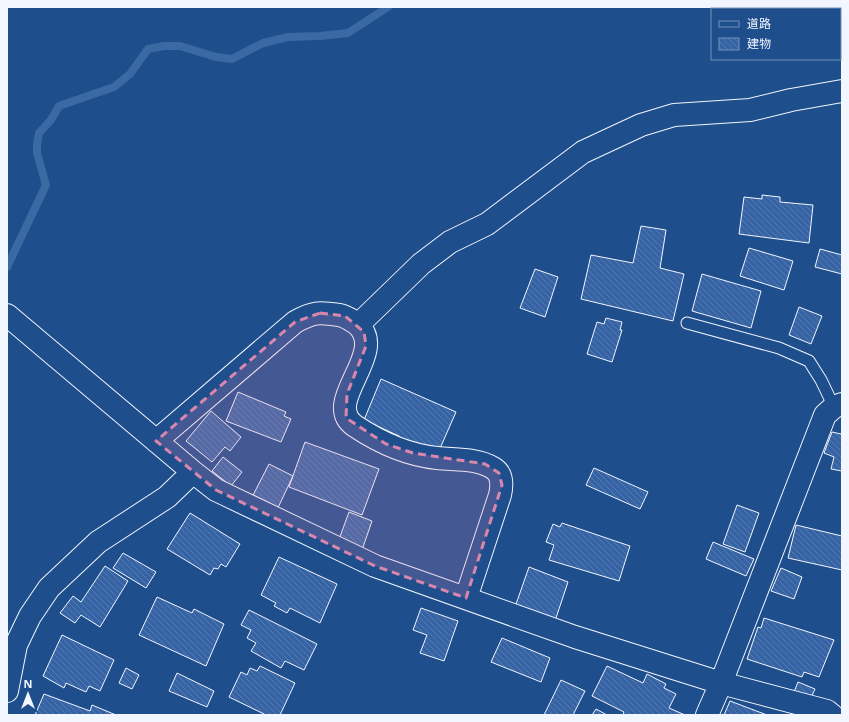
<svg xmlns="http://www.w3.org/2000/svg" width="849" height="722" font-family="'Open Sans','Noto Sans JP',sans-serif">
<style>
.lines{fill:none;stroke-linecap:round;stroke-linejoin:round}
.stream{stroke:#3b69a3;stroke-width:8}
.building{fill:url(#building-back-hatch);stroke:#f2f6ff}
.service-casing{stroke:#f2f6ff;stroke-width:13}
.minor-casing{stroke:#f2f6ff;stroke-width:24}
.service{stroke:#1f4e8c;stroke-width:11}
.minor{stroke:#1f4e8c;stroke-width:22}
.marked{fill:#da87ad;fill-opacity:0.2;stroke:#da87ad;stroke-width:3;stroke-dasharray:8 5;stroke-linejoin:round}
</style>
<defs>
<pattern id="building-back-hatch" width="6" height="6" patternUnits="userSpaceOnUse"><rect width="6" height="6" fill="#3563a3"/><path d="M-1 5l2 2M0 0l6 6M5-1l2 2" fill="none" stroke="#537ab1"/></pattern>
</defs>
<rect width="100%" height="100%" fill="#1f4e8c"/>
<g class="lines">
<!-- stream -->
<path class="stream" d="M7,267L46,185L37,153V144L39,133L51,120L59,106L114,87L130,74L148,49L164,46H180L216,57L232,59L263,43L288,37L320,36L348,33L388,7"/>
</g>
<!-- building -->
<path class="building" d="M762,195L780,197V202L813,205L809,243L739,234L744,197L762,199Z
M641,226L666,230L660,268L684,274L673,321L581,299L591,255L633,263Z
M749,248L793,261L784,290L740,276Z
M820,249L842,255V274L815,267Z
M535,269L558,277L545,317L520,308Z
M702,274L761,291L751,328L692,311Z
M799,307L822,316L811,344L789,335Z
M606,318L622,322L620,330H622L612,362L587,354L597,322L604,324Z
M381,379L456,412L438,453L414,442L411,447L397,440L399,436L364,420Z
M238,392L286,412L284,416L291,419L281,442L226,421Z
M211,411L241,437L230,451L225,447L212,462L186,441Z
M842,431V471L831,469L834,457L824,453L832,432L841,434Z
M305,442L379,469L362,515L289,487Z
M223,457L242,472L231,486L212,471Z
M269,464L293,476L275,514L250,501Z
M594,468L648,492L640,509L586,485Z
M737,505L759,513L745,552L723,544Z
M349,512L372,521L362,550L338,542Z
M190,513L240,544L226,567L221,564L218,569L214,568L210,575L167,549Z
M562,523L630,546L619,581L549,560L554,545L546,542L553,524L560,527Z
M796,525L842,536V570L788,558Z
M713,542L754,559L746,576L706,559Z
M123,553L156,572L146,588L113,568Z
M279,557L337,584L320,623L290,608L287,613L274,606L276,603L261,595Z
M105,566L128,581L100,627L81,615L75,623L60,613L73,596L81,602Z
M529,567L568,582L555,621L515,607Z
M781,568L802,577L794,599L771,591Z
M157,597L192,613L194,609L224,624L206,666L139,635Z
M421,608L458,621L444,661L420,653L427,635L413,630Z
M249,610L317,644L304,670L285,661L281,668L251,651L256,643L247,638L251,630L241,625Z
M764,618L834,640L819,677L804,672L802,677L747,659L758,627L761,628Z
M62,635L114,660L100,691L89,686L86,692L66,683L64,688L43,676Z
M502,638L550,658L541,682L491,662Z
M260,666L295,683L280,715H266L229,697L241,672L247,675L250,668L257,671Z
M607,666L643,683L647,674L666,684L664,688L676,694L669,708L685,715H623L624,712L592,696Z
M126,668L139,675L132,689L119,683Z
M177,673L214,691L207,707L169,691Z
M561,680L585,691L573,715H544Z
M798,682L815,689L808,704L792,697Z
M44,694L90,711L92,705L116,715H35Z
M730,701L767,715H724Z
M596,709L607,715H592Z"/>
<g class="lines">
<defs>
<path id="service" d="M687,323L779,348L809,361L821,380L834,407"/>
<path id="minor" d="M7,315L193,472L216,490L375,566L575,637L721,683L827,711L832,715
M358,325L421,264L450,242L487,224L583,152L641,125L674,115L750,110L791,100L842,91
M156,441L295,322C313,312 318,312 339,315C346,316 351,320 357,324C390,353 320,402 355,426C379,442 408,455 437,458C455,460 477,458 493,468C503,474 502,486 500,495L466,598
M7,691L16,645L30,616L49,588L98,542L167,497L193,472
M707,715L721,683L825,415L834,407L842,404"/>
</defs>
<!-- service casing -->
<use href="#service" class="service-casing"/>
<!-- minor casing -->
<use href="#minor" class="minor-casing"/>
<!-- service -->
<use href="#service" class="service"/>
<!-- minor -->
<use href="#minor" class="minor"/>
</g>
<!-- marked area -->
<path class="marked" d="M320,313L345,316L364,332L366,346L347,394L346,418L386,444L413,453L485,464L499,473L502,485L466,598L375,566L216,490L156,441L295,322Z"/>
<!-- border -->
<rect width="849" height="722" fill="none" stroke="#f2f6ff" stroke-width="16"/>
<!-- legend -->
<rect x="711" y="8" width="130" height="52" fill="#1f4e8c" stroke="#7391ba"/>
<rect x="719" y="21" width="20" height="6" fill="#1f4e8c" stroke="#7391ba"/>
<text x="747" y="28" font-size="12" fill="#f2f6ff">道路</text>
<rect x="719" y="38" width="20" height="12" fill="url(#building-back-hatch)" stroke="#7391ba"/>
<text x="747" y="48" font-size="12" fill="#f2f6ff">建物</text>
<!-- north arrow -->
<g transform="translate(28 694)" stroke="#1f4e8c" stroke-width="3" paint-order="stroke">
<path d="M0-3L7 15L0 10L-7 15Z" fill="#f2f6ff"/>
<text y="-6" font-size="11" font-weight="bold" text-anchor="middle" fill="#f2f6ff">N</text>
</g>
</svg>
